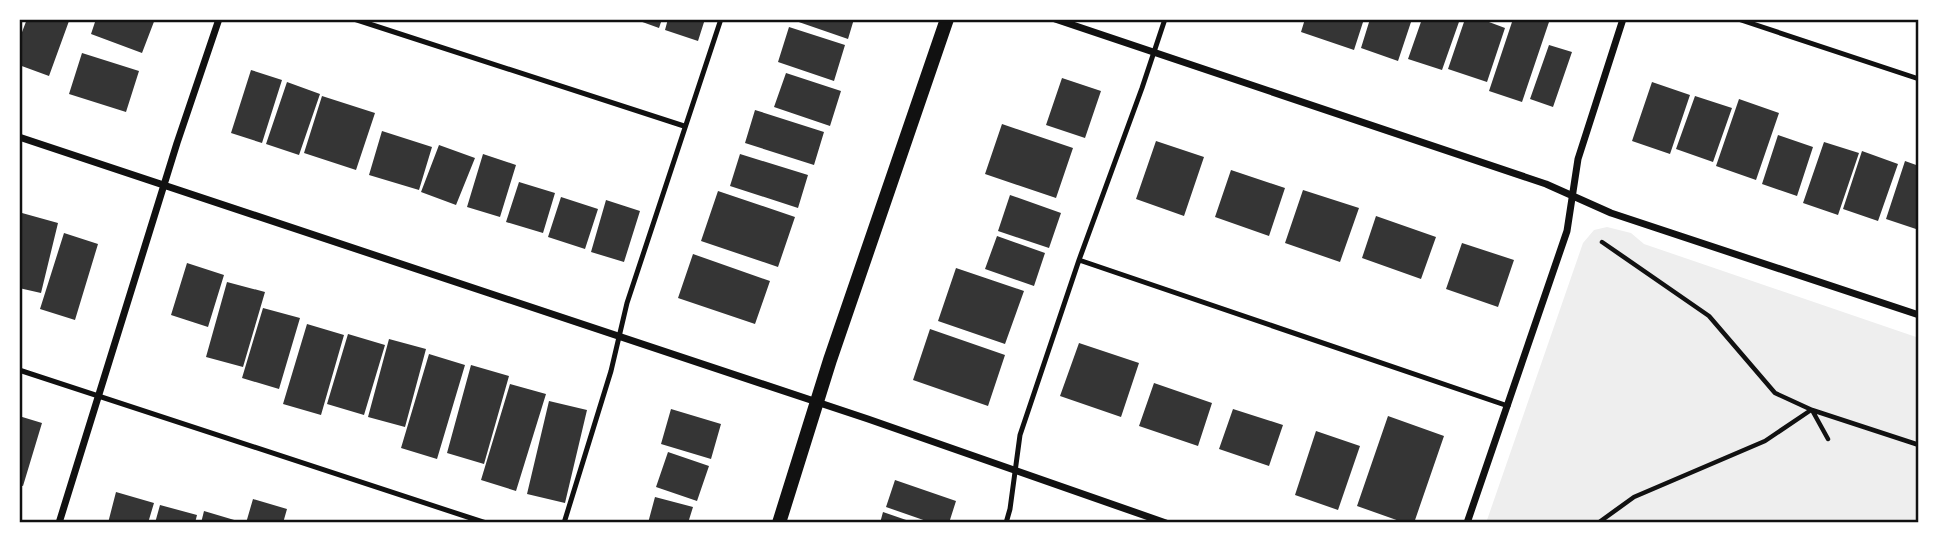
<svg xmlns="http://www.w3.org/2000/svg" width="1938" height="542" font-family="'Libre Baskerville',serif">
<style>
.green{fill:#eee}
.building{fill:#353535}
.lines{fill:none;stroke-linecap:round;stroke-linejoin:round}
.path{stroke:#111;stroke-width:4.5}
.service{stroke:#111;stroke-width:5}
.minor{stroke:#111;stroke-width:7}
.secondary{stroke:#111;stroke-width:14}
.neatline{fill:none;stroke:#111;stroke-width:2.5}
</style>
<rect width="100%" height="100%" fill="#fff"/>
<!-- green -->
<path class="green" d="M1607,227L1631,233L1644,244L1919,338V523H1486L1583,243L1594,230Z"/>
<!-- building -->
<path class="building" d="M27,19L69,21L49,76L19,65V40Z
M96,19H155L142,53L91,34Z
M634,19H662L659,28Z
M668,19H705L698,41L665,30Z
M790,19H854L848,39Z
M1305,19H1364L1354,50L1301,32Z
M1370,19H1412L1398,61L1361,48Z
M1422,19H1460L1442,70L1408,59Z
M1465,19H1481L1505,28L1487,82L1448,69Z
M1513,19H1550L1522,102L1489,91Z
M789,27L845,45L834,81L778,62Z
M1549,45L1572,52L1553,107L1530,99Z
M82,53L139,71L126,112L69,94Z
M251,70L282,80L262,143L231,133Z
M786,73L841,91L830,126L774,107Z
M1062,78L1101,91L1085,138L1046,125Z
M287,82L320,94L299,155L266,144Z
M1652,82L1690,95L1670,154L1632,141Z
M322,96L375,113L356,170L304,153Z
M1695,96L1732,108L1713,162L1676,149Z
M1739,99L1779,113L1756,180L1716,166Z
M755,110L824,132L814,165L745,143Z
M1002,124L1073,148L1056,198L985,174Z
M382,131L432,147L419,190L369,175Z
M1778,135L1813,147L1797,196L1762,184Z
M1156,141L1204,157L1184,216L1136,199Z
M1824,142L1859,153L1838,215L1803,203Z
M439,145L475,158L456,205L421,192Z
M1862,151L1898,164L1878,221L1843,209Z
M483,154L516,165L500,217L467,207Z
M740,154L808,175L798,208L730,186Z
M1905,161L1919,166V230L1886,219Z
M1231,170L1285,188L1269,236L1215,217Z
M519,182L555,193L543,233L506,222Z
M1303,190L1359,208L1340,262L1285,243Z
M718,191L795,217L778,267L701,241Z
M1010,195L1061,213L1049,248L998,231Z
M561,197L598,209L585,249L548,237Z
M606,200L640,211L624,262L591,252Z
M22,213L58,223L41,293L19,288V225Z
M1376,216L1436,237L1421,279L1362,258Z
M64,233L98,244L75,320L40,309Z
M997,236L1045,253L1034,286L985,269Z
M1462,243L1514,260L1498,307L1446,289Z
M693,254L770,281L755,324L678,298Z
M187,263L224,275L208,327L171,315Z
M956,268L1024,291L1005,344L938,321Z
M227,282L265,292L243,367L206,357Z
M263,308L300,318L279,389L242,378Z
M307,324L344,335L321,415L283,404Z
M930,329L1005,355L988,406L913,380Z
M348,334L385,345L364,415L327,404Z
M389,339L426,349L405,427L368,417Z
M1079,343L1139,363L1121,417L1060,396Z
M429,354L465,365L437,459L401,448Z
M471,365L509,376L484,464L447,453Z
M1154,383L1212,403L1198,446L1139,426Z
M510,384L546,394L516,491L481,480Z
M549,401L587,410L565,503L527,494Z
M671,409L721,424L711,459L661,444Z
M1233,409L1283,425L1269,466L1219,449Z
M19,416L42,423L23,486L19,485Z
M1388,416L1444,436L1414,523H1405L1357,506Z
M1316,431L1360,446L1338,510L1295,495Z
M668,452L709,466L697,501L656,487Z
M895,480L956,501L949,523H932L886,507Z
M116,492L154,503L148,523H108Z
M655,497L693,507L688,523H648Z
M253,499L287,509L283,523H246Z
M160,505L197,515L195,523H155Z
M204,511L241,522V523H201Z
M883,512L912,522V523H880Z"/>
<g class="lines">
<!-- path -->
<path class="path" d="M1602,242L1709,316L1775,393L1812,410L1919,445
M1812,410L1828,439
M1598,523L1634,497L1765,441L1811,410"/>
<!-- service -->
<path class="service" d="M354,19L684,126
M1738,19L1919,79
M1079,260L1508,406
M19,370L486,523
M564,523L611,371L627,303L721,19
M1006,523L1010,509L1020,435L1079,260L1142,88L1165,19"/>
<!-- minor -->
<path class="minor" d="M1055,19L1546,184L1611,213L1919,315
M19,137L868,419L1166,523
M59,523L177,143L219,19
M1467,523L1567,231L1578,159L1623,19"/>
<!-- secondary -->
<path class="secondary" d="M779,523L830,360L947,19"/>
</g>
<!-- border -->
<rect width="1938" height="542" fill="none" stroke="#ffffff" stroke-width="42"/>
<rect x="21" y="21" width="1896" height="500" class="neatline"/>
</svg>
